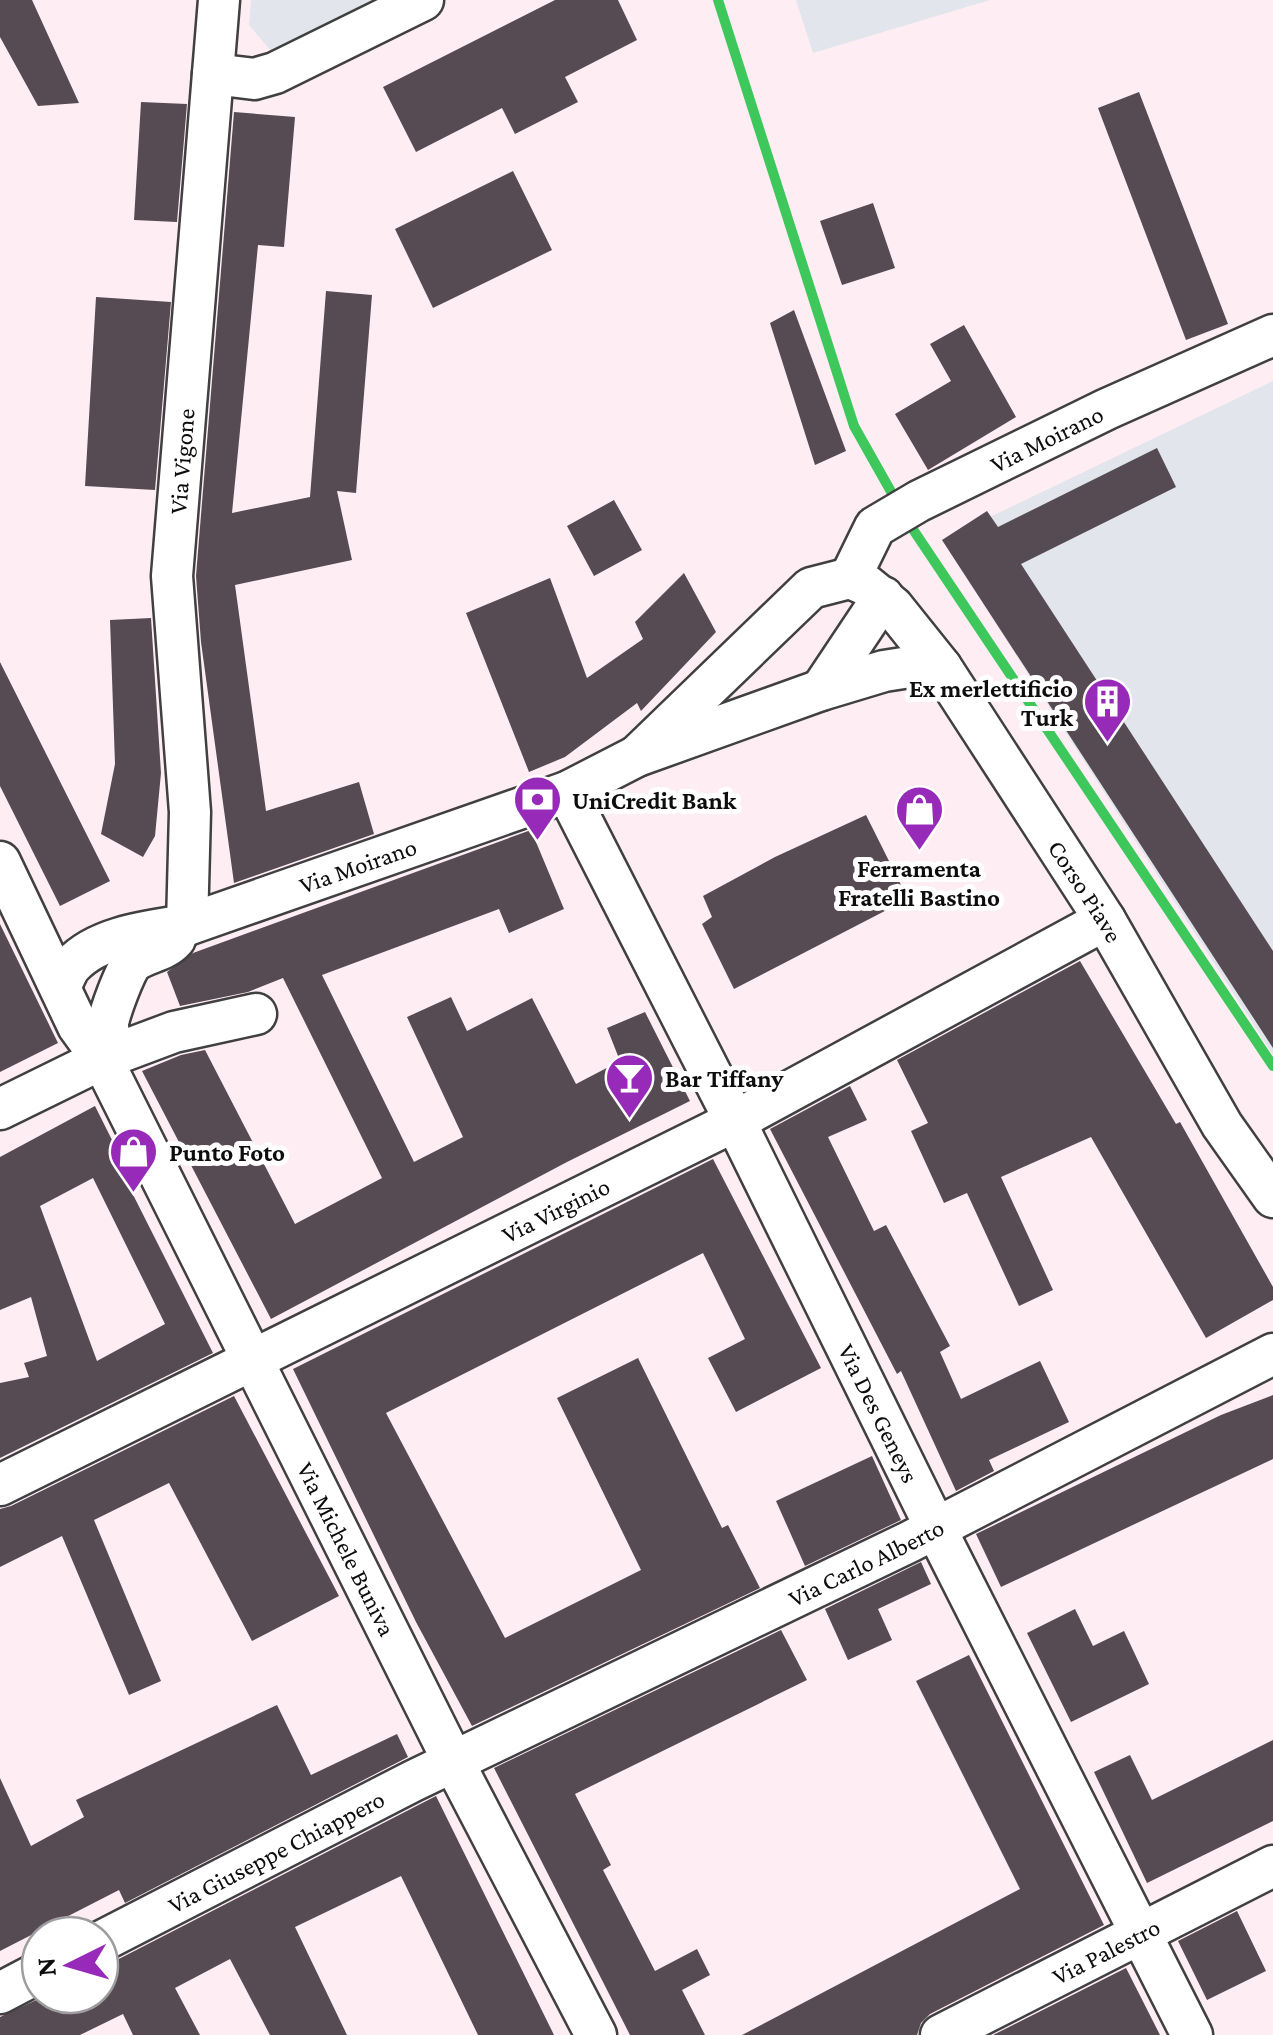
<svg xmlns="http://www.w3.org/2000/svg" width="1273" height="2035" font-family="'Crimson Pro',serif">
<style>
.industrial{fill:#e2e5ec}
.lines{fill:none;stroke-linecap:round;stroke-linejoin:round}
.stream{stroke:#3ec85c;stroke-width:10}
.building{fill:#564a53;fill-rule:evenodd}
.minor-casing{stroke:#404040;stroke-width:45}
.minor{stroke:#fff;stroke-width:40}
.labels{text-anchor:middle;dominant-baseline:central;stroke-width:10;stroke-linejoin:round;paint-order:stroke}
.street-label{font-size:25px;fill:#0d0d0d;stroke:#fff}
.poi-label{font-size:25px;font-weight:bold;fill:#0d0d0d;stroke:#fff;text-anchor:start}
</style>
<rect width="100%" height="100%" fill="#feeef4"/>
<!-- industrial -->
<path class="industrial" d="M251,0H421L302,60L271,51L249,25Z
M796,0H990L813,53Z
M1273,381V1055L942,540Z"/>
<g class="lines">
<!-- stream -->
<path class="stream" d="M718,0L854,426L898,504
M906,519L1273,1066"/>
</g>
<!-- building -->
<path class="building" d="M0,0H32L79,103L38,106L0,37Z
M555,0H618L637,40L565,77L578,102L515,134L502,108L416,152L383,87Z
M1139,92L1228,324L1186,340L1098,108Z
M141,102L187,104L177,222L134,220Z
M234,112L295,117L284,247L258,245L232,513L310,497L326,291L372,295L356,493L337,491L352,560L235,585L266,811L359,782L374,834L234,883L201,642L196,576Z
M513,171L552,250L433,308L395,229Z
M873,203L895,268L842,285L820,221Z
M96,297L171,302L155,490L85,486Z
M794,310L846,451L815,465L770,323Z
M964,325L1016,417L928,470L895,414L951,381L930,344Z
M1157,448L1176,487L1021,564L1273,951V1048L942,540L987,511L998,527Z
M614,500L642,550L594,576L567,526Z
M684,573L716,632L641,711L637,703L565,757L529,772L466,613L550,578L587,678L643,639L635,622Z
M151,618L161,773L155,836L143,857L101,834L115,764L110,620Z
M0,662L110,881L60,906L0,786Z
M866,815L908,899L734,989L702,924L712,917L703,896L775,857Z
M531,830L564,909L509,933L499,909L322,975L414,1162L463,1137L407,1017L451,997L467,1031L532,998L576,1084L620,1061L607,1028L645,1012L690,1101L567,1162L271,1319L142,1071L181,1055L205,1050L295,1224L382,1178L283,978L248,992L180,1006L167,972L193,953Z
M0,924L58,1043L0,1072Z
M1080,961L1176,1124L1180,1122L1273,1287V1300L1206,1338L1091,1137L1001,1177L1053,1290L1019,1306L967,1193L944,1203L911,1131L928,1123L897,1060Z
M850,1086L867,1120L828,1137L874,1231L886,1225L950,1346L940,1352L961,1399L1040,1361L1069,1422L989,1460L994,1471L956,1491L901,1371L897,1374L770,1129Z
M95,1106L122,1160L117,1163L213,1353L0,1458V1383L29,1377L24,1363L47,1356L31,1297L0,1310V1157ZM93,1178L165,1324L97,1361L40,1206Z
M713,1159L821,1368L736,1412L708,1358L745,1339L703,1253L386,1413L505,1638L641,1570L557,1398L638,1358L722,1528L728,1525L760,1588L472,1726L416,1622L293,1369Z
M1273,1395V1459L1001,1587L976,1534L1221,1415Z
M234,1396L339,1596L252,1641L169,1483L94,1520L161,1681L129,1695L62,1536L0,1567V1509L11,1506Z
M872,1456L901,1520L805,1566L776,1501Z
M921,1562L931,1584L878,1609L892,1640L848,1660L825,1609Z
M1075,1609L1093,1646L1124,1631L1149,1684L1071,1722L1027,1633Z
M781,1630L807,1680L575,1794L611,1865L603,1870L655,1971L697,1949L710,1975L682,1990L705,2035H630L494,1768Z
M969,1655L1104,1925L930,2014L921,2023L917,2035H742L1020,1889L916,1681Z
M277,1705L311,1775L397,1734L408,1757L125,1903L119,1890L0,1951V1778L31,1846L84,1817L76,1800Z
M1273,1740V1821L1147,1883L1094,1772L1130,1755L1152,1800Z
M436,1796L554,2035H478L401,1876L295,1927L347,2035H270L230,1959L175,1988L200,2035H133L123,2014L80,2035H0V2017L47,1995H100V1966L111,1963Z
M1237,1911L1266,1971L1207,2000L1178,1941Z
M1126,1968L1160,2035H993Z"/>
<g class="lines">
<defs>
<g id="minor">
<path d="M213,74L254,79L275,73L423,0"/>
<path id="s1" d="M850,578L875,527L919,501L1107,409L1273,335"/>
<path d="M821,690L883,597"/>
<path id="s2" d="M637,756L811,588L850,578L866,585L893,607L941,667L1105,920L1222,1125L1273,1197"/>
<path id="s3" d="M567,792L735,1121L947,1551L1192,2035"/>
<path id="s4" d="M0,862L78,1026L102,1059L453,1761L596,2035"/>
<path id="s5" d="M187,925L190,812L172,576L219,0"/>
<path id="s6" d="M60,987C64,980 67,970 72,965C99,936 150,931 187,925L567,792L637,756L821,690L884,671L916,666L941,667"/>
<path d="M102,1059L110,1049C110,1040 108,1032 108,1024C108,1016 126,968 132,963C144,952 163,953 175,939"/>
<path d="M0,1109L102,1059L174,1032L256,1014"/>
<path id="s7" d="M0,1485L735,1121L1105,920"/>
<path id="s8" d="M100,1942L413,1781L909,1542L1273,1354"/>
<path d="M0,1993L40,1972"/>
<path id="s9" d="M941,2035L1273,1866"/>
</g>
</defs>
<!-- minor casing -->
<use href="#minor" class="minor-casing"/>
<!-- minor -->
<use href="#minor" class="minor"/>
</g>
<!-- icons -->
<defs>
<symbol id="building-pin" viewBox="-11 -11 22 30"><path d="M0 17L-7.5 6A9.5 9.5 0 1 1 7.5 6Z" fill="#982ab9" stroke="#fff"/><path d="M-4-6H4V6H1V3H-1V6H-4ZM-2.5-4.3h1.7v1.8h-1.7ZM.8-4.3h1.7v1.8H.8ZM-2.5-1h1.7V.8h-1.7ZM.8-1h1.7V.8H.8Z" fill="#fff"/></symbol>
<symbol id="bank-pin" viewBox="-11 -11 22 30"><path d="M0 17L-7.5 6A9.5 9.5 0 1 1 7.5 6Z" fill="#982ab9" stroke="#fff"/><path d="M-6-4H6V4H-6ZM0-2.3a2.3 2.3 0 1 0 0 4.6a2.3 2.3 0 1 0 0-4.6Z" fill="#fff"/></symbol>
<symbol id="shop-pin" viewBox="-11 -11 22 30"><path d="M0 17L-7.5 6A9.5 9.5 0 1 1 7.5 6Z" fill="#982ab9" stroke="#fff"/><path d="M-5-2.5h2.3a2.7 3.5 0 0 1 5.4 0H5L5.5 6h-11ZM-1.5-2.5h3a1.5 2.3 0 0 0-3 0Z" fill="#fff"/></symbol>
<symbol id="bar-pin" viewBox="-11 -11 22 30"><path d="M0 17L-7.5 6A9.5 9.5 0 1 1 7.5 6Z" fill="#982ab9" stroke="#fff"/><path d="M-6-5H6L.8 .8V4.5H3.5V6h-7V4.5H-.8V.8Z" fill="#fff"/></symbol>
</defs>
<g fill-rule="evenodd">
<use href="#building-pin" x="1080" y="674" width="55" height="75"/>
<use href="#bank-pin" x="510" y="772" width="55" height="75"/>
<use href="#shop-pin" x="892" y="782" width="55" height="75"/>
<use href="#bar-pin" x="602" y="1050" width="55" height="75"/>
<use href="#shop-pin" x="106" y="1124" width="55" height="75"/>
</g>
<g class="labels">
<!-- street labels -->
<g class="street-label">
<text stroke="none"><textPath href="#s1" startOffset="250">Via Moirano</textPath></text>
<text stroke="none"><textPath href="#s5" startOffset="465">Via Vigone</textPath></text>
<text stroke="none"><textPath href="#s6" startOffset="330">Via Moirano</textPath></text>
<text stroke="none"><textPath href="#s2" startOffset="678">Corso Piave</textPath></text>
<text stroke="none"><textPath href="#s7" startOffset="620">Via Virginio</textPath></text>
<text stroke="none"><textPath href="#s3" startOffset="695">Via Des Geneys</textPath></text>
<text stroke="none"><textPath href="#s4" startOffset="770">Via Michele Buniva</textPath></text>
<text stroke="none"><textPath href="#s8" startOffset="855">Via Carlo Alberto</textPath></text>
<text stroke="none"><textPath href="#s8" startOffset="198">Via Giuseppe Chiappero</textPath></text>
<text stroke="none"><textPath href="#s9" startOffset="185">Via Palestro</textPath></text>
</g>
<!-- poi labels -->
<g class="poi-label">
<text x="1073" y="688" text-anchor="end">Ex merlettificio<tspan x="1073" dy="29">Turk</tspan></text>
<text x="572" y="800">UniCredit Bank</text>
<text x="919" y="868" text-anchor="middle">Ferramenta<tspan x="919" dy="29">Fratelli Bastino</tspan></text>
<text x="665" y="1078">Bar Tiffany</text>
<text x="169" y="1152">Punto Foto</text>
</g>
</g>
<!-- north arrow -->
<g transform="translate(70 1965) rotate(265)"><circle r="48" fill="#ffffff" stroke="#9e9e9e" stroke-width="2.5"/>
<path d="M0-8L18 38L0 25L-18 38Z" fill="#982ab9"/>
<text y="-15" font-size="28" font-weight="bold" text-anchor="middle" fill="#0d0d0d">N</text>
</g>
</svg>
